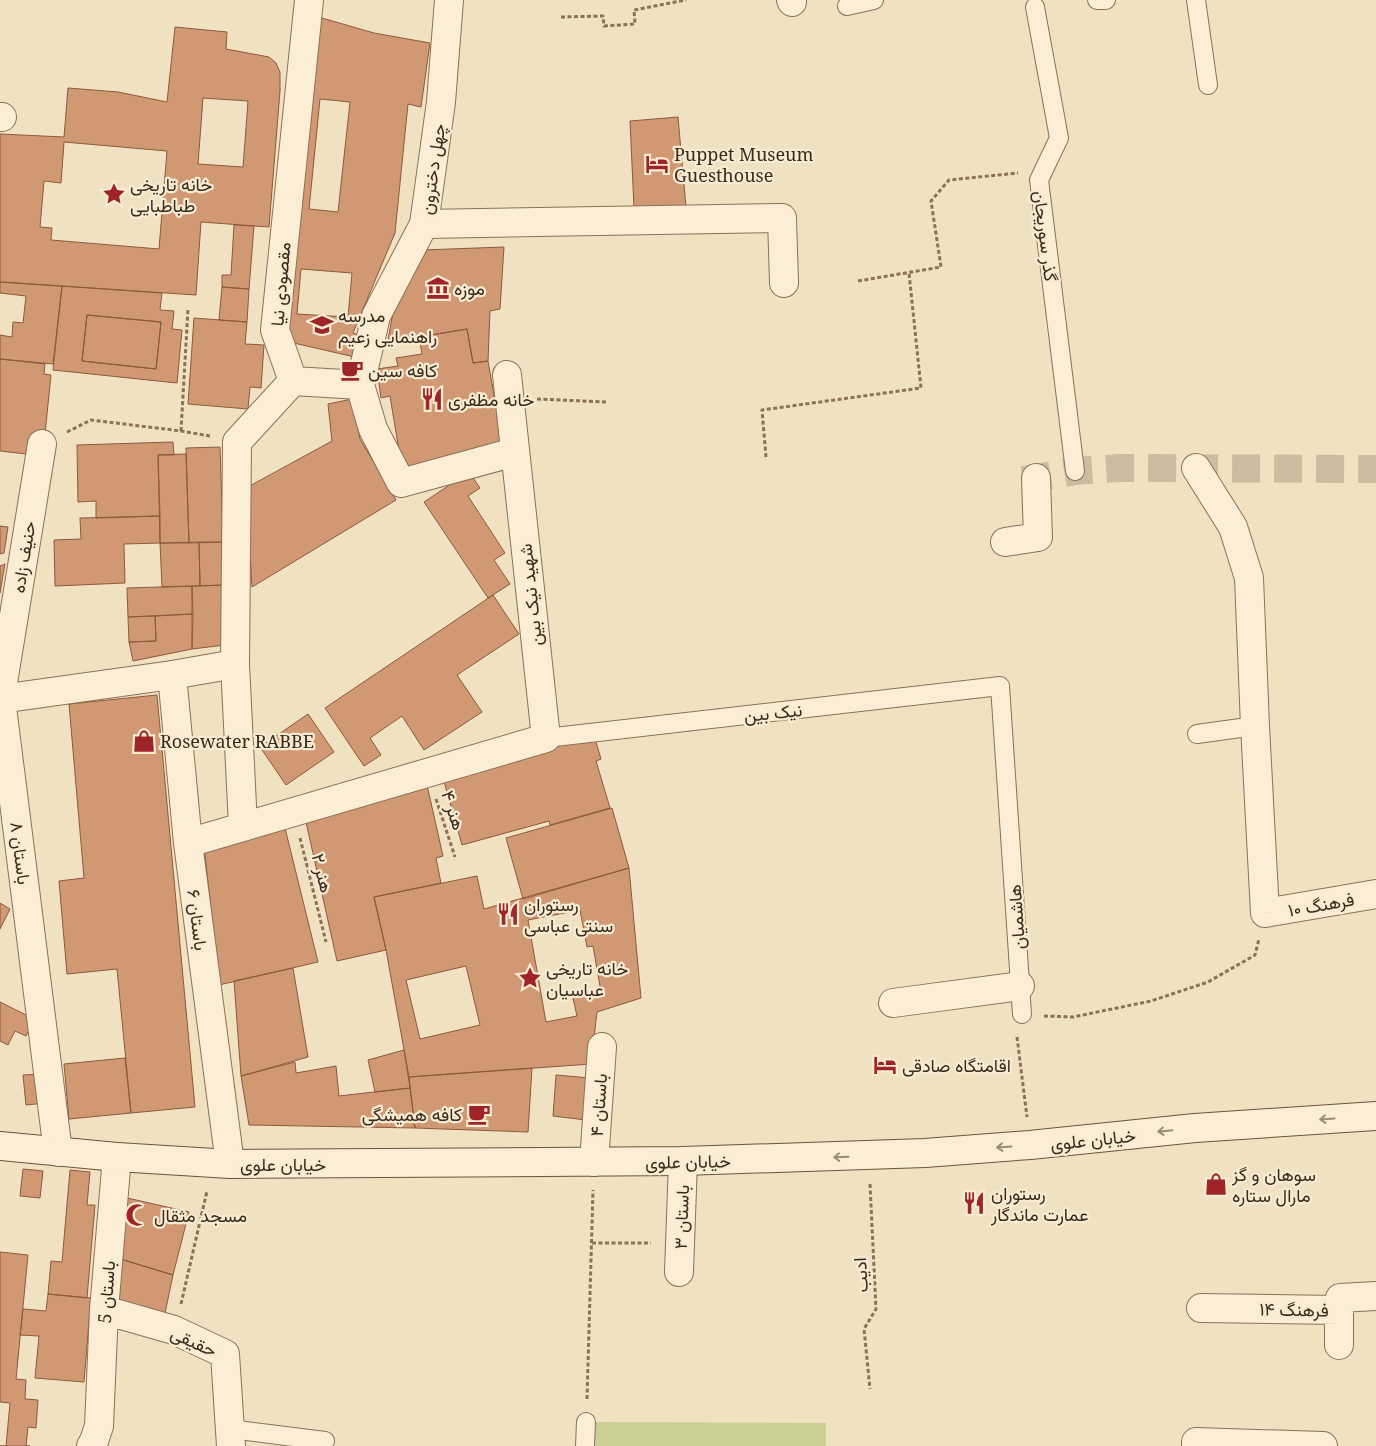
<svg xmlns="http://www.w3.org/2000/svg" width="1376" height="1446" font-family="'Noto Serif',Vazirmatn,serif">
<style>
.green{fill:#cacf94}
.building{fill:#d19874;stroke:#8c593c;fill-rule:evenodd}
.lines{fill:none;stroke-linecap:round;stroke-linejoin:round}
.street-tunnel{stroke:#ccbca0;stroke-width:28;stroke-dasharray:28 14;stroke-linecap:butt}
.lane-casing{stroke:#8b7157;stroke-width:20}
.street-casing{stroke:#8b7157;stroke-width:30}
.secondary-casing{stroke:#6d523b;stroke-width:30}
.path{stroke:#8b7157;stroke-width:3;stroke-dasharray:4 2.5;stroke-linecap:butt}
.lane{stroke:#fbeed5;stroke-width:18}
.street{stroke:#fbeed5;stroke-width:28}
.secondary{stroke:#fbeed5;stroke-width:28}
.oneway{stroke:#9a8c79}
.labels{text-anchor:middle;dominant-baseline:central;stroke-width:4.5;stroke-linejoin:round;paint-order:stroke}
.poi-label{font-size:18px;fill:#3a2a1d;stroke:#f7ebd1;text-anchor:start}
.street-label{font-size:18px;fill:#3a2a1d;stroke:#f7ebd1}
</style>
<rect width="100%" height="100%" fill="#f0e1c1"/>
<!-- green -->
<path class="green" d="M586,1422L826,1423V1446H585Z"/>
<!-- building -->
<path class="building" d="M315,16L374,33L430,43L421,107L408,104L395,233L353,333L365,337L359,358L285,341ZM320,99L350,102L338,212L309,209ZM301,269L352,273L348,317L297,314Z
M175,27L227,32L226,49L269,57L276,63L280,72V91L269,227L201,222L196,295L0,282V134L64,137L68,88L118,92L167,102ZM203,98L248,101L243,167L198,164ZM64,142L167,151L159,249L51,240L52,228L40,227L44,181L61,183Z
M678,117L686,207L634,208L630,121Z
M234,225L254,226L249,289L222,287V275H231Z
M504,247L500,309L490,311L488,361L473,363L467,329L419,337L388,340L398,285L422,250Z
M0,282L62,286L53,364L0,359V335L12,337L13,322L23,323L26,296L0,293Z
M62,286L162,293L160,310L174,311L172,329L182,330L177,383L53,370ZM87,315L161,322L156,369L82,361Z
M222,287L249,289L247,322L219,320Z
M87,315L161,322L156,369L82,361Z
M194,318L247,322L245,344L264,345L261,388L250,387L248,409L188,404Z
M467,329L473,363L488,361L504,452L402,469L390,396L381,398L377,369L398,366L396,358L422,354L419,337Z
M0,359L45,364L44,374L51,375L45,434L35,455L0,451Z
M352,399L360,439L396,500L252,587L246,488L332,441L328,404Z
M173,442L174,455H158L160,516L96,518V501L78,502L77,445Z
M220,447L223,542L189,543L186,448Z
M186,454L189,543H160L158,455Z
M469,472L480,488L468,496L505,553L494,560L510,584L488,598L424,502Z
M160,516V543L124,544L125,583L55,586L54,540L81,539L80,518Z
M0,526L8,527L4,553L0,554Z
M199,542L200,586L162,587L160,543Z
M199,542H223L224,585L200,586Z
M5,564L0,593V566Z
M224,585L225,645L192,649V586Z
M192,586L193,614L128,617L127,588Z
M493,595L519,634L457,675L482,712L424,750L402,716L370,738L381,755L364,766L325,708Z
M193,614L192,649L133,661L129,642L156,641L155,616Z
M155,616L156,641L129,642L128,617Z
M157,695L195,1107L131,1113L117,969L67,974L59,881L84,878L69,704Z
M308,714L334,752L286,785L260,747Z
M594,735L601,759L596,761L610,808L550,825L549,821L462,845L443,778Z
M427,785L443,856L436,858L441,883L374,897L386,950L337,961L304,813Z
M612,808L629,868L523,899L506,838Z
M283,820L318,962L219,985L204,845Z
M629,868L641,998L597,1012L591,1064L409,1077L386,950L374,897L477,876L484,909ZM580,910L587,947L593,946L601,992L573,998L577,1016L546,1022L528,920ZM466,966L480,1025L420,1039L406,980Z
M0,903L10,909L0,929Z
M293,968L308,1057L241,1076L234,981Z
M0,1002L34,1019L26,1036L15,1031L8,1045L0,1041Z
M404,1050L410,1088L375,1092L368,1060Z
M125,1058L131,1113L69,1119L64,1064Z
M295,1062L296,1073L336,1066L339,1096L410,1088L415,1128L249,1125L241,1076Z
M532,1068L528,1132L415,1128L409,1077Z
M42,1074L45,1103L26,1105L23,1075Z
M556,1075L590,1078L586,1120L553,1116Z
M23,1169L43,1171L40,1198L20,1196Z
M70,1170L90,1172L87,1205H95L87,1298L48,1294L51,1261L62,1262Z
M123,1197L189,1212L173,1275L114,1257Z
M0,1252L28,1255L16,1379L26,1380L25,1399L38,1400L36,1428L28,1427L26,1446H30H0H6L10,1403L0,1402Z
M114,1257L173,1275L164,1318L111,1300Z
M48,1294L91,1298L84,1382L35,1378L39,1336L20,1335L23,1309L46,1311Z"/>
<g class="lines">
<!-- street-tunnel -->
<path class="street-tunnel" d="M1023,480L1075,471L1119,468L1376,469"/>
<defs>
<path id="lane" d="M1097,0H1106
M1196,0L1208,85
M847,6L874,0
M1035,7L1059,138L1039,180L1075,471
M1197,734L1255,726
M546,738L1000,686L1022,1014
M230,1429L325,1441
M585,1446L586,1422"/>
<path id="street" d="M791,0L792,2
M0,117H2
M424,224L782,218L784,283
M293,381L360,385L373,429L401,483L515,452
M360,385L376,316L424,224L441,102L449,0
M1196,468L1233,527L1249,578L1255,726L1265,913L1376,894
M1005,542L1038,537L1036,478
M172,675L188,843L230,1164
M0,701L42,444
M243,826L235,664L237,442L293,381L275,330L309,0
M188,843L546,738L507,375
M893,1003L1020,986
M58,1152L1,699L172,675L235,664
M594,1162L602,1047
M679,1272L683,1161
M1201,1308L1339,1310L1340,1298L1376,1296
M104,1310L174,1330L225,1354L231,1446
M1339,1345V1310
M91,1446L94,1441L99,1426L104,1310L117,1157
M1196,1446V1442L1323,1446"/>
<path id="secondary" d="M0,1146L117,1157L230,1164L683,1161L925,1153L1030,1145L1195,1128L1376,1116"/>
</defs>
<!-- lane casing -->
<use href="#lane" class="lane-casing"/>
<!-- street casing -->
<use href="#street" class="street-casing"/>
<!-- secondary casing -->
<use href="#secondary" class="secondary-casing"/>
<!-- path -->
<path class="path" d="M561,17L603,16L604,26L635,24L634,10L686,0
M858,281L941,267L931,201L949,180L1018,173
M537,399L606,402
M181,431L188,309
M67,432L91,420L181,431L210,436
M766,457L762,410L921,388L909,273
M436,799L455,857
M300,838L326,942
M1044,1016L1073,1017L1151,1001L1208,982L1255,955L1259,939
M1017,1037L1027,1117
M870,1184L876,1309L864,1329L870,1389
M592,1243H651
M181,1304L207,1191
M587,1399L593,1190"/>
<!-- lane -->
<use href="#lane" class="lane"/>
<!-- street -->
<use href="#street" class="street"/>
<!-- secondary -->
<use href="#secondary" class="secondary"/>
</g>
<!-- one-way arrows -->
<defs><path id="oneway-shaft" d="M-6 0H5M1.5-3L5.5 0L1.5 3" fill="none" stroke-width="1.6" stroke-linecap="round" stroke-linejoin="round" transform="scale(1.25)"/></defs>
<g class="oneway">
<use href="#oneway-shaft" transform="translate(1327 1119) rotate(176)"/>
<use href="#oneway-shaft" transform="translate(1165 1131) rotate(174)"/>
<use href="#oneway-shaft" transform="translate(1004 1147) rotate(176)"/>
<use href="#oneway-shaft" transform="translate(841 1157) rotate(178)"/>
</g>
<!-- icons -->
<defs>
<symbol id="hotel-bare" viewBox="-9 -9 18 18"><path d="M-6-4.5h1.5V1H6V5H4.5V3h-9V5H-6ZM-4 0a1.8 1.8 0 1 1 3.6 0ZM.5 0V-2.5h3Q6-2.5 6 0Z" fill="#9e2428" stroke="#f7ebd1" stroke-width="2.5" paint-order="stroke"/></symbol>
<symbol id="sight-bare" viewBox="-9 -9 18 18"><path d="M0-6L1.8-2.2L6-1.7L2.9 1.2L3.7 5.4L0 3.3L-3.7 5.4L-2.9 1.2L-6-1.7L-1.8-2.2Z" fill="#9e2428" stroke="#f7ebd1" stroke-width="2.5" paint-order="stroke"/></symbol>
<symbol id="museum-bare" viewBox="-9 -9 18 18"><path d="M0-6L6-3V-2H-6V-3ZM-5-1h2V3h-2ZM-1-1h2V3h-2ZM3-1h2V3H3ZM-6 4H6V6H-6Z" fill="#9e2428" stroke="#f7ebd1" stroke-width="2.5" paint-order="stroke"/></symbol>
<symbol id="school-bare" viewBox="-9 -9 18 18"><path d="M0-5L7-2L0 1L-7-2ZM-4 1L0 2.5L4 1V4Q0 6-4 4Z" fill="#9e2428" stroke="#f7ebd1" stroke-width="2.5" paint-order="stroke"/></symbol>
<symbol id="cafe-bare" viewBox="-9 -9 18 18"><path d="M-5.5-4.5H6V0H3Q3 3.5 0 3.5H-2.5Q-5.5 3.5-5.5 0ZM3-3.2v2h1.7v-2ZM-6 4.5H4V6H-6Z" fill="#9e2428" stroke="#f7ebd1" stroke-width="2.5" paint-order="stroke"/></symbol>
<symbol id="restaurant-bare" viewBox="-9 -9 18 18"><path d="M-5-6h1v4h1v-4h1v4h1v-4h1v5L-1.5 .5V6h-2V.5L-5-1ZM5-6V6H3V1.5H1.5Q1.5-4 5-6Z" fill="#9e2428" stroke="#f7ebd1" stroke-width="2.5" paint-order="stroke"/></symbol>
<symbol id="shop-bare" viewBox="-9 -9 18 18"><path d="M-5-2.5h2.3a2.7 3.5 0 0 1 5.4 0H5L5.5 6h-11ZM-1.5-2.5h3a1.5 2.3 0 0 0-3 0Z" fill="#9e2428" stroke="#f7ebd1" stroke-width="2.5" paint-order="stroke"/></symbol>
<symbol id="mosque-bare" viewBox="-9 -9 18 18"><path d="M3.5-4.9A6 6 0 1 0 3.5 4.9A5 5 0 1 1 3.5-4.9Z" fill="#9e2428" stroke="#f7ebd1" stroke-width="2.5" paint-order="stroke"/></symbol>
</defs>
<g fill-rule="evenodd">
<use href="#hotel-bare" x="641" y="148" width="32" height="32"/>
<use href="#sight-bare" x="98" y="178" width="32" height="32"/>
<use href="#museum-bare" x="422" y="272" width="32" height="32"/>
<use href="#school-bare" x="306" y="309" width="32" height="32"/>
<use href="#cafe-bare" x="336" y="354" width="32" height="32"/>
<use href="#restaurant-bare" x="416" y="383" width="32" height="32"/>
<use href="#shop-bare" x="128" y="725" width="32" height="32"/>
<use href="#restaurant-bare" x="492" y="898" width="32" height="32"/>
<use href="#sight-bare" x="514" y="962" width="32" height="32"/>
<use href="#hotel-bare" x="869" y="1049" width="32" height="32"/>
<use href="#cafe-bare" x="463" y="1098" width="32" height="32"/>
<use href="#shop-bare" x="1200" y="1168" width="32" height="32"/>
<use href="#restaurant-bare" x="958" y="1187" width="32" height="32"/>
<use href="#mosque-bare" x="121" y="1199" width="32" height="32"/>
</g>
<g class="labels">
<!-- poi labels -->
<g class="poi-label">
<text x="674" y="154">Puppet Museum<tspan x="674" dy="21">Guesthouse</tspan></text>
<text x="130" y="184">خانه تاریخی<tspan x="130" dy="21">طباطبایی</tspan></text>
<text x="454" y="288">موزه</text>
<text x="338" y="315">مدرسه<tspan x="338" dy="21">راهنمایی زعیم</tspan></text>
<text x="368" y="370">کافه سین</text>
<text x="448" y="399">خانه مظفری</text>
<text x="160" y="741">Rosewater RABBE</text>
<text x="524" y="904">رستوران<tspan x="524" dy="21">سنتی عباسی</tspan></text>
<text x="546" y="968">خانه تاریخی<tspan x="546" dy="21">عباسیان</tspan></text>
<text x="902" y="1065">اقامتگاه صادقی</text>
<text x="462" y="1114" text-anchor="end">کافه همیشگی</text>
<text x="1232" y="1174">سوهان و گز<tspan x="1232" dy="21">مارال ستاره</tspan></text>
<text x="991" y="1193">رستوران<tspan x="991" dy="21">عمارت ماندگار</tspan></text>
<text x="154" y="1215">مسجد مثقال</text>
</g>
<!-- street labels -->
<g class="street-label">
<text transform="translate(432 169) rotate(-82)">چهل دخترون</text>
<text transform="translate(1046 236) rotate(83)">گذر سوریجان</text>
<text transform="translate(280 284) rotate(-85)">مقصودی نیا</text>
<text transform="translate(23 557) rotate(-81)">حنیف زاده</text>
<text transform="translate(530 595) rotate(-96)">شهید نیک بین</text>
<text transform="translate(773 712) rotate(-6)">نیک بین</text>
<text transform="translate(454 810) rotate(72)">هنر ۴</text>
<text transform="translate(21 853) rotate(83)">باستان ۸</text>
<text transform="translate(323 873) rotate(76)">هنر ۲</text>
<text transform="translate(1321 904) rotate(-10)">فرهنگ ۱۰</text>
<text transform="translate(1016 917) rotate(-94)">هاشمیان</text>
<text transform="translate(198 920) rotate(83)">باستان ۶</text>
<text transform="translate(598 1105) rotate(-86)">باستان ۴</text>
<text transform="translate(1093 1139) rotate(-6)">خیابان علوی</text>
<text transform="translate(688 1161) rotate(-1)">خیابان علوی</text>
<text x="283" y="1164">خیابان علوی</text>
<text transform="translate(681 1217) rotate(-88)">باستان ۳</text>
<text transform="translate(860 1275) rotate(-93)">ادیب</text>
<text transform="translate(106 1292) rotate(-86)">باستان 5</text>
<text transform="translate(1294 1309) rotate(1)">فرهنگ ۱۴</text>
<text transform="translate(194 1341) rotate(24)">حقیقی</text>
</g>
</g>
</svg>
